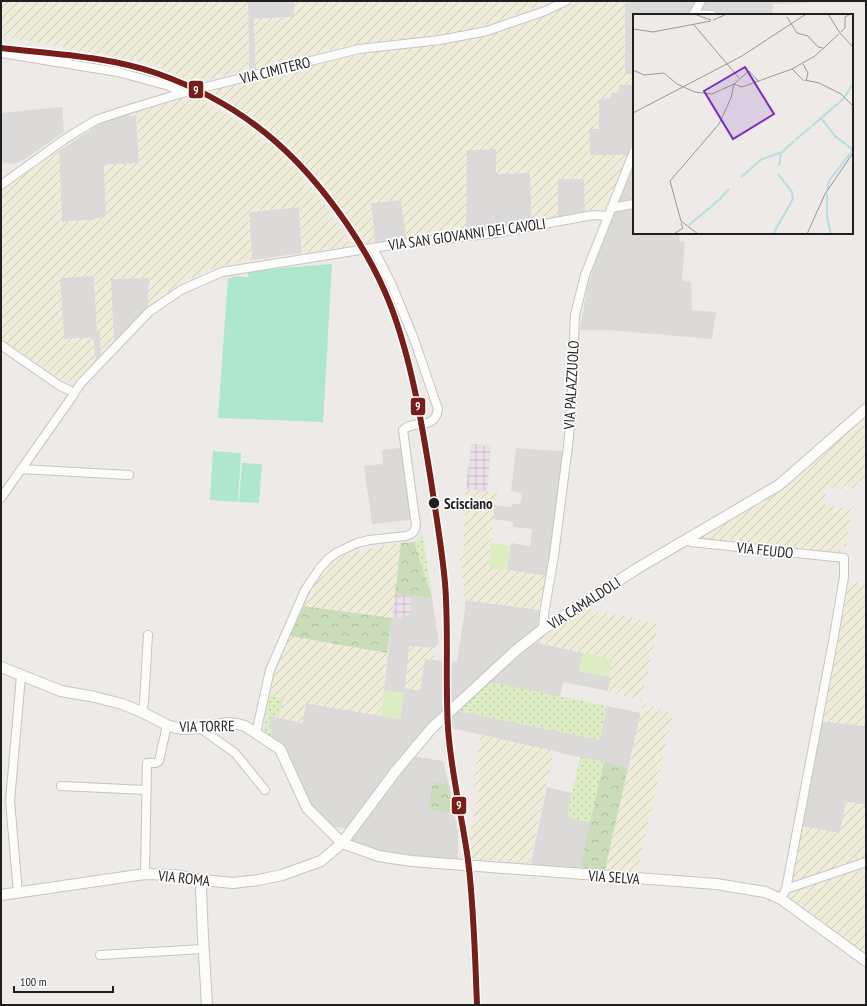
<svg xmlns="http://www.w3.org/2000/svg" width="867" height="1006" font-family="'PT Sans Narrow',sans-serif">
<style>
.residential{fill:#dcdad9}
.industrial{fill:url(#industrial-grid)}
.farmland{fill:url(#farmland-furrows)}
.grass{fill:url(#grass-dots)}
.forest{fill:url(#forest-crowns)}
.garden{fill:#dcecc3}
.pitch{fill:#afe7cc}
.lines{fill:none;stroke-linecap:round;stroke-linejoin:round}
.minor-casing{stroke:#c6c5c3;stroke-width:10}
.tertiary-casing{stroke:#c6c5c3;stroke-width:12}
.minor{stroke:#fcfcfb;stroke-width:8}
.tertiary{stroke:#fcfcfb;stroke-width:10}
.rail-1-casing{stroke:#fff;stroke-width:9}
.rail-1{stroke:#771e1b;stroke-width:6}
.stop-dot{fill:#1f1f1f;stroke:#fff;stroke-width:1.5}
.labels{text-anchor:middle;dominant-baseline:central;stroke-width:3.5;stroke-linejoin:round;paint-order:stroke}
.street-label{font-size:15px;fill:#1f1f1f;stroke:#fff}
.stop-label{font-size:15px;font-weight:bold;fill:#1f1f1f;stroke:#fff;text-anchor:start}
.inset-river{fill:none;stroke:#b8dde3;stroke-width:2}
.inset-road{fill:none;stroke:#9b9997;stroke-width:1}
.view{fill:#7b2cbf;fill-opacity:0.15;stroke:#7b2cbf;stroke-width:2}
.inset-edge{fill:none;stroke:#1f1f1f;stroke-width:2}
.line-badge{stroke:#fff;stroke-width:1.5}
.badge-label{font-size:11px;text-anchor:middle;font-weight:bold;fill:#fff}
</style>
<defs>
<pattern id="industrial-grid" width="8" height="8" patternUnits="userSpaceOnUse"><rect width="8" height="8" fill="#ebdee8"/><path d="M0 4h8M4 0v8" fill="none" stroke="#c9bec7"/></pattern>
<pattern id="farmland-furrows" width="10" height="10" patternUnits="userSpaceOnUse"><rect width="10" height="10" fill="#efedd9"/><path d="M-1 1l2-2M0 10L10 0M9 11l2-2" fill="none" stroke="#cccbba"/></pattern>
<pattern id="grass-dots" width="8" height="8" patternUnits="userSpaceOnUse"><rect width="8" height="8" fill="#dcecc3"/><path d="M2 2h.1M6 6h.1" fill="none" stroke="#bccaa7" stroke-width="1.8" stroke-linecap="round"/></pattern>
<pattern id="forest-crowns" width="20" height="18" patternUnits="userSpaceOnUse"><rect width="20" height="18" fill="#c9ddba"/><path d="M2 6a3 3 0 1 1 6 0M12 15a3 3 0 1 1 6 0" fill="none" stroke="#acbd9f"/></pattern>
</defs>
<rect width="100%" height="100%" fill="#edeae7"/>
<!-- residential -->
<path class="residential" d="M248,1H294V17L254,19L256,69L249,70Z
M625,1H696L689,15H634V74L625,75Z
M705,1H807L808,3L773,4L772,15H698Z
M619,85H634V141L628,155H590L589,129L599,128V99L611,98V93Z
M62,107L64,132L25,159L14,164L1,162V113Z
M129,114L131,117L136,115L139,163L104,165L106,216L92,220L62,222L59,151L101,123Z
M496,149L530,173L532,222L466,232V150Z
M634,164V233L680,234L679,241L685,242L682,280L691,282L692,310L716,312L712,339L609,330H580L587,288L592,272L613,211Z
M558,179H584L585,212L558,217Z
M402,200L406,239L375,243L371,203Z
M299,207L302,253L252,260L249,212Z
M94,275L97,331L100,332L101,356L96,362L93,338L64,339L60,278Z
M149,278L148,307L114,344L110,279Z
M408,447L418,519L372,524L364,466L383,464L382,450Z
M516,448L563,451L551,551L546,576L507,570L511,543L530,546L532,529L513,527V522L493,519L495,505L512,507L513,504H520L522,493L511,491Z
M412,596L432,598L439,643L434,648L409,646L420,691L425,659L449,662L457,661L465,610V600L540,610L538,627L424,729L399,758L346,828L331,827L325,821L326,819L311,806L271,738L269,728L272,716L302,723L306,703L400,719L404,693L384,690L392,618L399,619L410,614Z
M535,642L583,653L579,671L611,677L608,691L563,682L560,697L488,682Z
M607,706L641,713L628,768L438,725L454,710L600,740Z
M820,721L866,726V805L846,802L840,833L800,826Z
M412,756L443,761L449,785L433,782L428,808L454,813L458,832V861L376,853L347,840Z
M547,787L572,793L567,817L591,822L579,871L530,867Z"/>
<!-- industrial -->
<path class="industrial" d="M471,444L491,446L487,492L466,489Z
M395,594L412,596L410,614L399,619L392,618Z"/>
<!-- farmland -->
<path class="farmland" d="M1,1H248L249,70L196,83L148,63L1,36Z
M294,1H541V5L499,21L458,32L346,46L256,69L254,19L294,17Z
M580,1H625V74H634V85H619V93H611V97L599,99V129H589L590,155H628L613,192L607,203L601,207L585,212L584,179H558V217L532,222L530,173L496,174V149L467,150L466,232L406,239L401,200L371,203L375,243L363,244L332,195L308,167L282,141L255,120L208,91L368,53L454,42L485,36L512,29Z
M194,95L234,118L282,154L303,177L325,205L351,245L349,247L302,253L299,207L249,212L252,260L229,264L210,269L188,280L166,293L148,307L149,278L111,279L114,344L101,356L100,332H97L94,276L60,278L64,339L93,337L96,362L84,375L73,382H66L1,340V190L59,151L62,222L92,220L106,216L104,165L139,163L136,110Z
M866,416V483L858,481L856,489L843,486L842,489L827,486L824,504L852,509L846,546H841L840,552L738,544L737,540L729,539L726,543L693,540L782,489Z
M466,489L497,493L493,519L489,567L546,576L540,610L465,600L459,552L463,553Z
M401,543L392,618L303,606L315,583L320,575L332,563L343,556L356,551Z
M845,581L866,584V726L820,721Z
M585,608L659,624L641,700L608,691L611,678L608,677L612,659L535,642Z
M290,636L387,653L381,716L306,703L302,723L279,717L284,699L270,695L278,660Z
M409,646L434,648L436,660L425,659L420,691L405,688Z
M643,704L673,713L637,872L605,870Z
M480,735L554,751L530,863L466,859L478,789L473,788Z
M846,801L866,805V859L789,885L800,826L840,833Z
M866,864V955L791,901L788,896V893L791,890Z"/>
<!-- grass -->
<path class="grass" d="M423,535L432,598L414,542Z
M488,682L607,706L600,740L459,711Z
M270,695L284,699L279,717L272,716L269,728L273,730L271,738L266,735L264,728Z
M580,757L604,762L591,822L567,817Z"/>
<!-- forest -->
<path class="forest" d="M414,542L432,598L395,594L401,543Z
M303,606L392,618L387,653L290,636Z
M604,762L628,768L605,870L580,867Z
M433,782L449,785L454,813L428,809Z"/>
<!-- garden -->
<path class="garden" d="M491,543L511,546L507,570L489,568Z
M583,653L612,659L608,677L579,671Z
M384,690L404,693L400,719L381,716Z"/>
<!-- pitch -->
<path class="pitch" d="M332,264L323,422L218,418L228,278H232L233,276L248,277V272L269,269Z
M213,451L241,453L238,502L210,500Z
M242,463L262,464L259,503L239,502Z"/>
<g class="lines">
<defs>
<path id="minor" d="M694,14L712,15
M693,15L701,1
M1,53L118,72L169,86L182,93
M1,185L68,137L96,120L123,111L182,93L359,49L440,40L487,31L545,11L566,1
M611,208L634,204
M1,345L60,386L69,390
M73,395L81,383L149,312L181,290L222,272L385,246L496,233L593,215L607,216
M21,469L129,475
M1,498L72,397
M688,539L691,542L844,558V577L834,636L786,889
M543,629L544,614L554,555L568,446L571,415L575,315L585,275L634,151
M142,712L144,703L148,635
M200,728L235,753L265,790
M256,733L270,670L305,590L320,568L328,559L336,553L357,543L369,540L406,536C412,534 414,533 416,526L403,430C414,419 435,431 438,409L414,339L391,283L373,248
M61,786L146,790
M145,874L147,763H156L159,761L167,725
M18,893L10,801L21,676
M784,893L786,889L866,862
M100,955L203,949"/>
<path id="tertiary" d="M1,667L61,691L95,697L122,704L142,712L167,725L176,728L186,729L200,728L228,723L237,724L245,726L280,749L307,808L342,843L379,856L411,861L716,884L765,892L781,899L866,961
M202,880L201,890L203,937L207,1005
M1,895L145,874L174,875L202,880L233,883L258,880L282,875L321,861L342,843L395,772L432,728L514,652L543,629L638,568L779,485L866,409"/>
</defs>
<!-- minor casing -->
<use href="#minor" class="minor-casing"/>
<!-- tertiary casing -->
<use href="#tertiary" class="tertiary-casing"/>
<!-- minor -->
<use href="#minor" class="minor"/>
<!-- tertiary -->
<use href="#tertiary" class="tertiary"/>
<defs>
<path id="rail-1" d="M1,48C53,54 106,56 156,73C241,103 297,151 347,224C364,249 379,276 390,304C411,358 422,424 431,481C436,515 442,549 445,583C449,631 445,680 448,728C451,773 462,816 468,860C474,908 475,957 477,1005"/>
</defs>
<!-- rail-1 casing -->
<use href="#rail-1" class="rail-1-casing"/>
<!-- rail-1 -->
<use href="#rail-1" class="rail-1"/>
</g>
<!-- markers -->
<circle class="stop-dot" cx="434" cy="503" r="6"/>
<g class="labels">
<!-- street labels -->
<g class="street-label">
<text transform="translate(275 70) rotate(-14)">VIA CIMITERO</text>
<text transform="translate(467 234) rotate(-8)">VIA SAN GIOVANNI DEI CAVOLI</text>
<text transform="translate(571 385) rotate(-87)">VIA PALAZZUOLO</text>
<text transform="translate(765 550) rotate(6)">VIA FEUDO</text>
<text transform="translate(584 603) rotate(-33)">VIA CAMALDOLI</text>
<text transform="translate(207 726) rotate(-1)">VIA TORRE</text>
<text transform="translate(614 877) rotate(4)">VIA SELVA</text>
<text transform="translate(184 878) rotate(6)">VIA ROMA</text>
</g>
<!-- stop labels -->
<g class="stop-label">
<text x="444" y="503">Scisciano</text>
</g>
</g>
<!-- overview -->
<g transform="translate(633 14)">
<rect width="220" height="220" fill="#edeae7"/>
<path class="inset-river" d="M188,104L202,122L220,136L196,167L194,176M179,112L210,85L220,70M162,126L178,113M146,152L148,139M108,163L129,145L149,138L161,127M194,179V203L198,220M56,211L87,185L96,175M140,220L160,185L159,178L145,160"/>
<path class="inset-road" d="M61,0L78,6M195,0L207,19L220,33M154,3L164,19L175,22L185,33L190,34M80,6L94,0M61,11L106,64M0,15L20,18L78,7M208,18L212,14V3L216,1M170,50L175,59L173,67M159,55L182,42L206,20M0,56L11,61L31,59L44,70L62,78L79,80L101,70M172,66L186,69L208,80L220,92M101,70L109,73L159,55L171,67M101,70L116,57L126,68M0,99L109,42L173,0M41,220L50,214L48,209M65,220L48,207L37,167L86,110L98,84L101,70M174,220L192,180L220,139"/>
<path class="view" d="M112,53L141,100L100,125L71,77Z"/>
<rect width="220" height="220" class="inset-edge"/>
</g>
<g class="line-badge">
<rect x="188" y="80" width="16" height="19" rx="4" fill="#771e1b"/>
<rect x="410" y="397" width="16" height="19" rx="4" fill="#771e1b"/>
<rect x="451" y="796" width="16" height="19" rx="4" fill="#771e1b"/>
</g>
<g class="badge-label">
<text x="196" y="94">9</text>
<text x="418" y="410">9</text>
<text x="459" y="809">9</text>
</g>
<!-- border -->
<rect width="867" height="1006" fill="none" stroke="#1f1f1f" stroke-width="4"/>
<!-- scale -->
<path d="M14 986v6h99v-6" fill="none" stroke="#1f1f1f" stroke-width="2"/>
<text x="20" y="986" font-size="12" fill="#1f1f1f" stroke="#ffffff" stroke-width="3" paint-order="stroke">100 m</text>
</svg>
